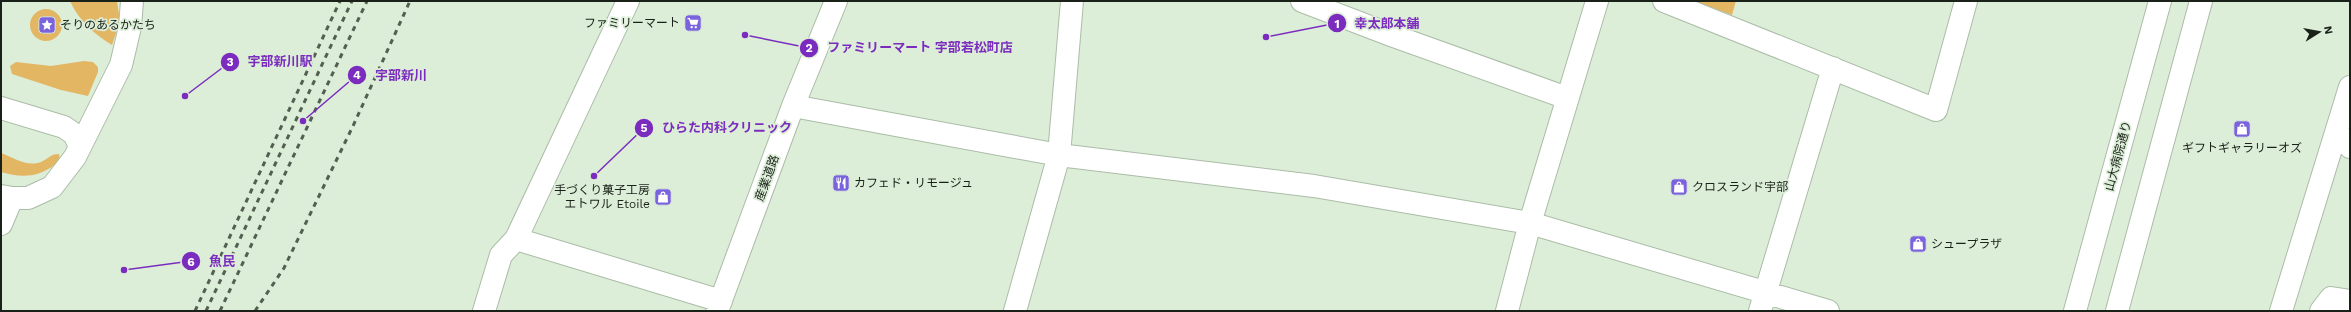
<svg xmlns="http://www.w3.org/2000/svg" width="2351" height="312" font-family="'Work Sans','Noto Sans JP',sans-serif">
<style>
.green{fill:#e3b664}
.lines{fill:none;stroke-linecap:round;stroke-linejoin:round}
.minor-casing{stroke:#abbca7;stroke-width:24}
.minor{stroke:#fff;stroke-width:22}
.rail{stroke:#545f52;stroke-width:3;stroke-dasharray:5 5;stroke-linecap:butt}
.labels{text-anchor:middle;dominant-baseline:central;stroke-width:3.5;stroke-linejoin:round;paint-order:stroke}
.poi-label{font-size:12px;fill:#1a2119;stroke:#dceed8;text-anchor:start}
.street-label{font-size:12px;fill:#1a2119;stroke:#dceed8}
.leader{fill:none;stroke:#7b2cbf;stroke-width:1.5}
.callout-dot{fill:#7b2cbf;stroke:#dceed8;stroke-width:1.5}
.mark-label{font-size:12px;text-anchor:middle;font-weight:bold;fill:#fff}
.callout-label{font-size:13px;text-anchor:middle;font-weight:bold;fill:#7b2cbf;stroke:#dceed8;stroke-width:3.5;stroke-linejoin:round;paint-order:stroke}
</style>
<rect width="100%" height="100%" fill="#dceed8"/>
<!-- green -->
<path class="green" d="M70,1H117L120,21L112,45C94,34 79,21 70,1Z
M1694,1H1736L1732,15Z
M30 25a16 16 0 1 1 32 0a16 16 0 1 1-32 0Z
M84,61L93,62L98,67V72L88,96L61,90L12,74L10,66L16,62L51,66Z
M1,153C14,158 27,167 41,162C48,159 50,154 59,154L60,160C43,177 23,179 1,172Z"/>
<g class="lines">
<defs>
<path id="minor" d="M1302,1L1391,35L1567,98
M1664,1L1936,110L1966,1
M793,106L1059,155L1314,186L1530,223L1828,311
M1,108L64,127L74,134L80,146
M2350,140L2348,145L2350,147
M1,196L12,198H28L52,187L75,157L121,65L130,27L132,1
M1,224L12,198
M516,239L721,301
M484,311L501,255L516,239L628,1
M717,311L793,106L836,1
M1015,311L1059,155L1072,1
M1507,311L1530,223L1597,1
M1760,311L1833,68
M2075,311L2160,1
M2117,311L2201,1
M2281,311L2350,87
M2321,311L2331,298L2350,301"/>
</defs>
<!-- minor casing -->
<use href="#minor" class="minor-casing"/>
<!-- minor -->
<use href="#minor" class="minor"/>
<!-- rail -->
<path class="rail" d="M195,311L340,1
M206,311L352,1
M220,311L367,1
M255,311L284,268L353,126L410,1"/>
</g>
<!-- icons -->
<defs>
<symbol id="supermarket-square" viewBox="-11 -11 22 22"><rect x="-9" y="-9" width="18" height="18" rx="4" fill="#7b63de" stroke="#dceed8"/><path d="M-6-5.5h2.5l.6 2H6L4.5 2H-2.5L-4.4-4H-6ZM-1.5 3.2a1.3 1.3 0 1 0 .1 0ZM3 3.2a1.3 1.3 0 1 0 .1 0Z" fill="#fff"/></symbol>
<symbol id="sight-square" viewBox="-11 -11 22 22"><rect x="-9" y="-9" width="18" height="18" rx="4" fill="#7b63de" stroke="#dceed8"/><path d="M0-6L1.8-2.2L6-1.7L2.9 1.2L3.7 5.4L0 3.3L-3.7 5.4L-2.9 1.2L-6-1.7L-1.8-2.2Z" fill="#fff"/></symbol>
<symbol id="shop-square" viewBox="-11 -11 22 22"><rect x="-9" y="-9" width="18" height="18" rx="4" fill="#7b63de" stroke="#dceed8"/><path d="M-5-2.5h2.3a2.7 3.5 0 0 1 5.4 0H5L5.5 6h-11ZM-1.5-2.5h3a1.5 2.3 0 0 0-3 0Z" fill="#fff"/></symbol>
<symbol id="restaurant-square" viewBox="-11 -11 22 22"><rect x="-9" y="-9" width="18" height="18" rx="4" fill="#7b63de" stroke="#dceed8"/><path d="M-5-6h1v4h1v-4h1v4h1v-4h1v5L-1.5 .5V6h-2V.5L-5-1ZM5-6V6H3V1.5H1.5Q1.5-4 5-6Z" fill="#fff"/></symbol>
</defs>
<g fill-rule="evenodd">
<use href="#supermarket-square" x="683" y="13" width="20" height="20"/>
<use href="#sight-square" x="37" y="15" width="20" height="20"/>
<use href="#shop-square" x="2232" y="119" width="20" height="20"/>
<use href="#restaurant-square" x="831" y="173" width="20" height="20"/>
<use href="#shop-square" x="1669" y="177" width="20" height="20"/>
<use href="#shop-square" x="653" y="187" width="20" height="20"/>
<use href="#shop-square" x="1908" y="234" width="20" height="20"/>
</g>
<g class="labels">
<!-- poi labels -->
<g class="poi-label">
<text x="680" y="23" text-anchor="end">ファミリーマート</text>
<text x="60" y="25">そりのあるかたち</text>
<text x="2242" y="148" text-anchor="middle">ギフトギャラリーオズ</text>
<text x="854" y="183">カフェド・リモージュ</text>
<text x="1692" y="187">クロスランド宇部</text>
<text x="650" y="190" text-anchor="end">手づくり菓子工房<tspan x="650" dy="14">エトワル Etoile</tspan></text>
<text x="1931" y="244">シュープラザ</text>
</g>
<!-- street labels -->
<g class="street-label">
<text transform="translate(2118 156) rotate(-75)">山大病院通り</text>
<text transform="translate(767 178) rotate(-70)">産業道路</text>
</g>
</g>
<!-- callouts -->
<path class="leader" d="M1266 37L1337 23M745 35L809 48M185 96L230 62M303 121L357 75M594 176L644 128M124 270L191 261"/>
<g class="callout-dot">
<circle cx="1266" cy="37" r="4"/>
<circle cx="745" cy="35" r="4"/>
<circle cx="185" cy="96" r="4"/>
<circle cx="303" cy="121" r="4"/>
<circle cx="594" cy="176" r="4"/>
<circle cx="124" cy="270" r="4"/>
<circle cx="1337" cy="23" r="10"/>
<circle cx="809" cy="48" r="10"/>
<circle cx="230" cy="62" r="10"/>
<circle cx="357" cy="75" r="10"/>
<circle cx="644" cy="128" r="10"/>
<circle cx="191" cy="261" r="10"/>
</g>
<g class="mark-label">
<text x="1337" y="28">1</text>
<text x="809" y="52">2</text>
<text x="230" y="66">3</text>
<text x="357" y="79">4</text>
<text x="644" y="132">5</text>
<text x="191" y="266">6</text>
</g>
<g class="callout-label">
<text x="1387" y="28">幸太郎本舗</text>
<text x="920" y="52">ファミリーマート 宇部若松町店</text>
<text x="280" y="66">宇部新川駅</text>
<text x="401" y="80">宇部新川</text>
<text x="727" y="132">ひらた内科クリニック</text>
<text x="222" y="266">魚民</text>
</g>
<!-- border -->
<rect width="2351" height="312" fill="none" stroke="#1a2119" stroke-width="4"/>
<!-- north arrow -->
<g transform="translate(2319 32) rotate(79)" stroke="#dceed8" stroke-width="3" paint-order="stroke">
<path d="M0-3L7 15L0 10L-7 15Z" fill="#1a2119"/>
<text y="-6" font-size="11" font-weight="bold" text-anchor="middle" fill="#1a2119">N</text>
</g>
</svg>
